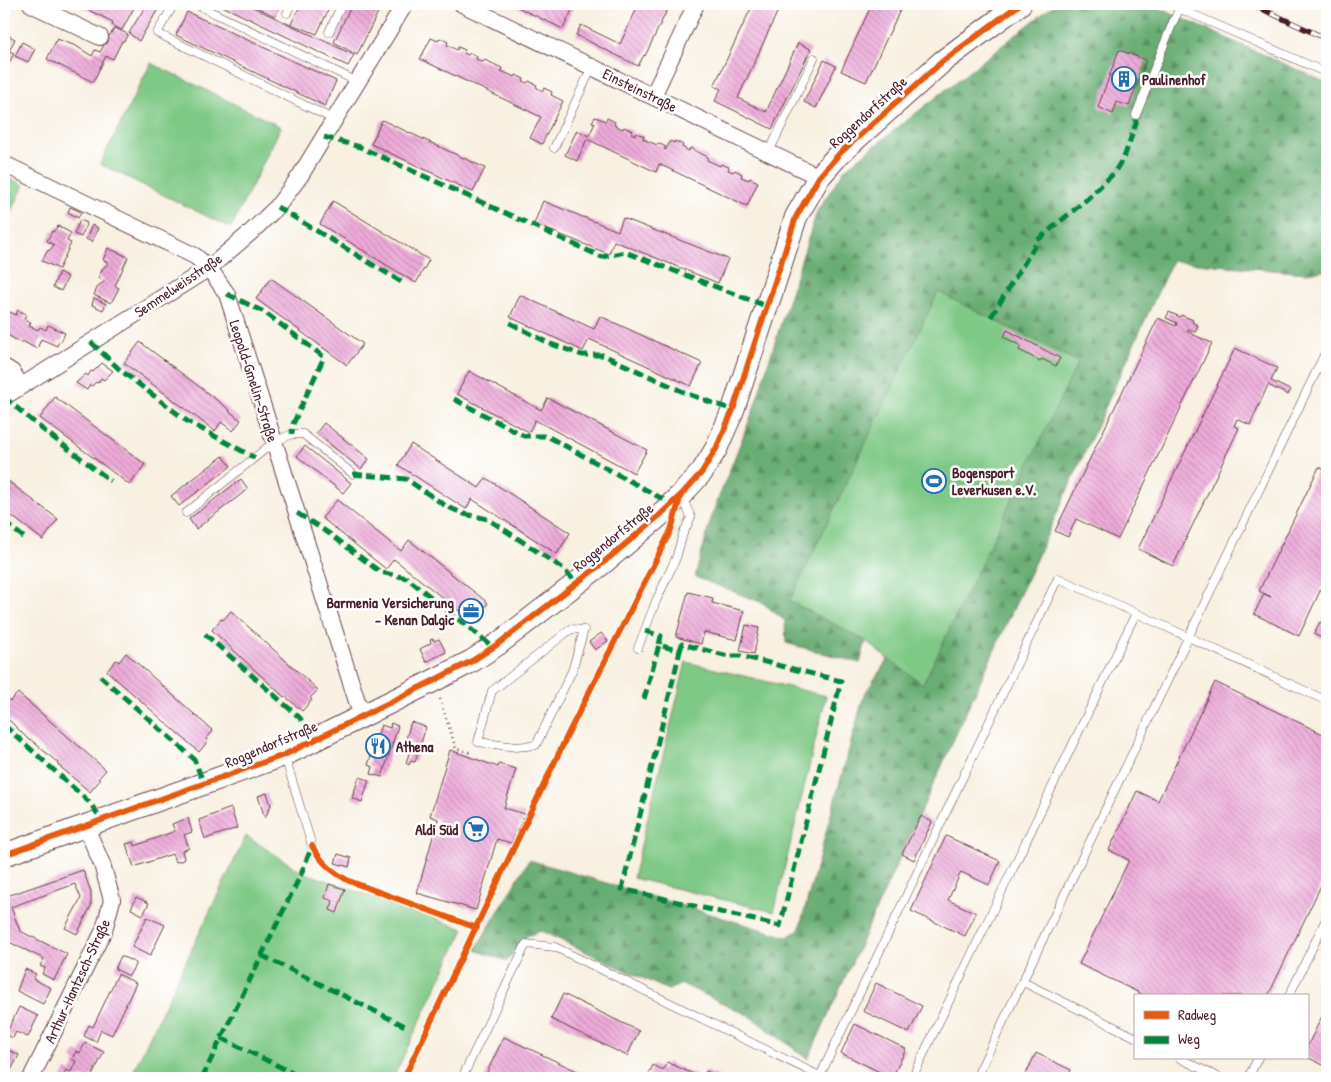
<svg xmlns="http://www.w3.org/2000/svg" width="1331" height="1082" font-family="'Patrick Hand',sans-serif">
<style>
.grass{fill:url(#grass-dots);stroke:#647458}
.forest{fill:url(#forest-firs);stroke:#58664f}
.garden{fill:#7fc986;stroke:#647458}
.building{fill:url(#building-back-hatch)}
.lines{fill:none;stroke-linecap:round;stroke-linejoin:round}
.lane-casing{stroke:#643e46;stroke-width:9}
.street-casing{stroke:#643e46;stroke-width:18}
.secondary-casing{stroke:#643e46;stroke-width:24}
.path{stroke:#643e46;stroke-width:2.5;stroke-dasharray:1 4;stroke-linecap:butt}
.lane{stroke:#fff;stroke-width:8}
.street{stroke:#fff;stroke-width:16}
.secondary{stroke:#fff;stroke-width:22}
.rail-casing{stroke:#4a1f2b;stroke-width:5.5}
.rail{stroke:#fff;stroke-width:4;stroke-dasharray:11;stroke-linecap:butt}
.quiet{stroke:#00873e;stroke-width:5;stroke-dasharray:10 5;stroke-linecap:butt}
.cycleway-casing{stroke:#fff;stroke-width:9}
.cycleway{stroke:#e8590c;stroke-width:6}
.labels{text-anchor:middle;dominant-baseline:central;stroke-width:5;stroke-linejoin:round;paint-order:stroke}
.poi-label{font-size:15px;font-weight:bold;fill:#4a1f2b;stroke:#fff;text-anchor:start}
.street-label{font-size:15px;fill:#4a1f2b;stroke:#fff}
</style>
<defs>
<pattern id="grass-dots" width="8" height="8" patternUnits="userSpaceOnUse" patternTransform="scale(1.25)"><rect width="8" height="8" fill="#7fc986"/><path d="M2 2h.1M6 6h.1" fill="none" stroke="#6fac74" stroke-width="1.8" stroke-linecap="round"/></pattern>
<pattern id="forest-firs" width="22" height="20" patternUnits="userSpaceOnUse" patternTransform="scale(1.25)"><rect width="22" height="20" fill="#67ad73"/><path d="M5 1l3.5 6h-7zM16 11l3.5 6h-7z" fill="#578c5f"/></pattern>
<pattern id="building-back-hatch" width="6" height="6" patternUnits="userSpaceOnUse" patternTransform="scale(1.25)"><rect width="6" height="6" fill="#eeabda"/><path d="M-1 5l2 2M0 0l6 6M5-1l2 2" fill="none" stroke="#c38bb1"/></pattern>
</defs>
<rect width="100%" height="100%" fill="#fff"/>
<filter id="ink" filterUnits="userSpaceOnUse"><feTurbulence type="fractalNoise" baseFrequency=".02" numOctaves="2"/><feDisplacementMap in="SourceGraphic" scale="10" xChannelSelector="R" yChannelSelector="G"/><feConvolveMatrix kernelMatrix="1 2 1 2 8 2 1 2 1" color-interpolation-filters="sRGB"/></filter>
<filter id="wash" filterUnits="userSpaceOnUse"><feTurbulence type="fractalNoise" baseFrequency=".0096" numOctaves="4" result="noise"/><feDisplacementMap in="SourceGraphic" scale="20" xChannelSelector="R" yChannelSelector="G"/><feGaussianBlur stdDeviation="1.12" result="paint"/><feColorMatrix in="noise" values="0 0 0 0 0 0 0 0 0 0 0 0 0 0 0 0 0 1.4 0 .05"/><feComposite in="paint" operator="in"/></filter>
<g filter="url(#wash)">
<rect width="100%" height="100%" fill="#f8f0e1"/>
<!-- grass -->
<path class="grass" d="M4,176L24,185L4,229Z"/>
<!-- forest -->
<path class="forest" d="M1055,4H1150L1327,83V270L1306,273L1172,261L808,1059L748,1015L682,984L668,990L541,931L527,936L507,961L475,950L529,860L787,937L799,930L864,695L888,659L923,683L1077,361L938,292L790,601L866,641L860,663L786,643L785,621L763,603L695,577L713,512L752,414L817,211L845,169Z"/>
<!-- garden -->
<path class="garden" d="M151,63L281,127L231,228L100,164Z
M938,292L1078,362L923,684L888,659L866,641L790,601Z
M686,662L826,696L774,912L633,878Z
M246,836L302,872L464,929L393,1078H130Z"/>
<g id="blocks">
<!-- building -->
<path class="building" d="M76,4H136L122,30L112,25L113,22Z
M147,4H161L139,41L129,33Z
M218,4H246L354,55L348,66Z
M250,4H281L275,16Z
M301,4H331L317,34L291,24Z
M352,4H382L357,55L334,42Z
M511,4H575L563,29Z
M639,4H670L645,56L644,55L638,66L576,35L581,25L620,44Z
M753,4H781L738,98L766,112L798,43L811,49L772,129L715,101L721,89L714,86Z
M872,4H903L866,82L841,71Z
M187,12L336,81L325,106L176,35Z
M114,28L128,34L124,41H122L113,59L106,56L93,82L47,59L57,39L76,46L92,56L95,50L100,52Z
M5,34L15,39L9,51L14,53L9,64L4,61V37Z
M431,38L438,41L440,38L448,42L447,45L457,50L458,47L465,50L464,53L468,55L470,53L477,56L476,59L483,62L485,60L502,68L501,71L515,77L516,75L524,79L523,81L527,83L529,81L537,85L536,87L543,91L544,88L552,92L551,95L563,101L542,144L530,138L541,117L420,59Z
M22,42L35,49L28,62L15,56Z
M1119,50L1146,60L1129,106L1117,102L1113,114L1098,107Z
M824,60L836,66L816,108L804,102Z
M595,117L606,121L607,118L615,122L614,125L623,129L624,127L633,131L631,133L635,135L636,133L644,136L643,139L657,145L658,143L666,147L664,149L666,150L670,141L674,143L675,141L683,145L682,147L689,151L690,148L708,157L707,160L720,166L721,164L729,167L728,170L733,172L735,170L742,174L741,177L749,180L750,178L758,182L747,206L659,164L656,172L587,139L577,161L565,155L577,130L589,136L595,123L592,122Z
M382,120L485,168L473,192L371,144Z
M333,201L429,260L416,283L320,224Z
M543,201L618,231L623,218L728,259L718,283L614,241L609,254L534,224Z
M70,207L81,212L78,218L68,212Z
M80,220L87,223L81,237L74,234Z
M92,225L98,228L92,242L86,239Z
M58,226L71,233L67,241L71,243L59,269L42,261L48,250L49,251L54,245L47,241L52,231L53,232Z
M108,248L128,257L115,286L119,288L111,303L94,295L98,286L105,281L98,278L103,268L109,263L103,260Z
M59,272L68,277L61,291L53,287Z
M271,278L363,344L347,365L256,299Z
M520,295L594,329L600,316L702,363L691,386L589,339L583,351L510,317Z
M94,298L106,304L103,310L92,305Z
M4,309L16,315L18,310L26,314L24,319L31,322L29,326L38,330L40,327L46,330L48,325L65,333L61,342L59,341L57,346L41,339L37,349L22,341L21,343L4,333Z
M1169,312L1180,317L1181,315L1193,320L1192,322L1198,325L1195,332L1188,329L1187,332L1212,343L1118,539L1076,519L1068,537L1055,531L1158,318L1176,326L1177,323L1166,318Z
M1007,330L1060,358L1056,366L1042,359L1040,361L1019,350L1021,346L1004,337Z
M140,342L230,410L229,411L241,420L233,431L221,422L215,431L124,363Z
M1235,348L1277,368L1271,381L1290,390L1288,395L1268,385L1250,425L1237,419L1234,426L1239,428L1173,566L1138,549Z
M102,363L113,371L104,380L101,378L98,383L96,382L92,386L90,385L87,390L76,383L86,374L88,376L91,371L93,372Z
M469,371L541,410L548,398L647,450L634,473L535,420L529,432L457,394Z
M55,397L145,464L130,485L40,418Z
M324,423L369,459L361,469L316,433Z
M411,444L479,488L486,478L570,533L557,554L472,499L466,509L398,465Z
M305,446L351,483L343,493L297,456Z
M223,456L231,466L179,506L171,496Z
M1319,467L1327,471V576L1299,636L1254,614L1264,594L1271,597L1259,591Z
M4,478L58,519L43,540L4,510Z
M241,479L248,489L196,529L189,519Z
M337,500L401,551L409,540L488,603L473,622L394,559L386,569L322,518Z
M688,592L713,598L712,603L744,611L737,640L704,632L701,644L676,637Z
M231,611L318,690L310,698L312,700L302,711L285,696L284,697L212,630L221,619L223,620Z
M1327,612V641L1314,634L1320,622L1322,623Z
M746,625L759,628L754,654L740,651Z
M601,633L608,641L595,650L589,642Z
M433,639L434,641L439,639L446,652L426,662L420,649L431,643L430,640Z
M126,653L213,731L206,739L208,741L199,752L107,671L116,660L119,662Z
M1215,682L1327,736V873L1268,996H1146L1079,964L1129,860L1109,850L1137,791L1158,801Z
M18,693L106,770L98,779L100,780L90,792L57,764L58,763L30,739L29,740L4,715V705L8,699L10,701Z
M411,722L426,727L415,762L410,761L409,765L406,763L413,741L406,739Z
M391,723L398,726L382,777L371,774L373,767L368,765L381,725L390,728Z
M450,750L498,767L499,764L516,769L504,808L525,814L511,843L497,839L476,910L417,893L438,819L430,816Z
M359,777L369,780L362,802L352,798Z
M267,793L271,805L265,818L258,796Z
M231,808L237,828L205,839L199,820Z
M921,816L932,822L914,860L902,854Z
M188,818L192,832L184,835L189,848L182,851L184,858L183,860L177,862L175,861L172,854L134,867L126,844L134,842L135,846L175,831L172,824Z
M946,836L1000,861L989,885L961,872L948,900L976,913L965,936L911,911Z
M338,854L351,858L349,867L335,863Z
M83,870L91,892V906L77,934L65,928L81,898L75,884L11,907L20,931L67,954L54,980L42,974L45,968L40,966L44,959L9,942L4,927V897Z
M329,884L345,889L337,913L330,910L333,901L325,898Z
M136,897L149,903L143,915L131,909Z
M147,917L165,925L150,956L132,947Z
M121,956L136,963L129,976L115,969Z
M25,969L36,974L33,979L51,988L43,1004L17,991Z
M118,974L136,983L112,1035L101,1030L96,1042L84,1036L89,1025L93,1027Z
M876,983L922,1006L909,1033L863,1011Z
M563,994L639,1031L627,1056L551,1019Z
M1327,1006V1067L1307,1057V1047Z
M19,1007L38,1016L28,1037L16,1032L13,1038L4,1033V1025L9,1028Z
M855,1024L906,1049L892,1078L841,1053Z
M504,1037L592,1078H484Z
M85,1043L104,1052L91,1078H62L66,1070L71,1072L76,1061L72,1059L76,1051L80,1053Z
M4,1048L19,1055L11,1070L4,1067Z
M1036,1053L1071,1070L1067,1078H1024Z
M667,1062L702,1078H647L653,1065L663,1070Z
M706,1071L721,1078H703Z"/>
</g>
</g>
<g filter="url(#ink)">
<use href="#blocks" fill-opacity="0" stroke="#643e46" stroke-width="1"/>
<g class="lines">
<defs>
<path id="lane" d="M174,4L157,33L335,120
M195,4L358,82
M1169,4L1327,73
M287,13L291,4
M329,32L342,4
M1136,115L1173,22L1180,8
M554,148L592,67
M769,152L814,58
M186,513L274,442L292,434H303L353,474
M571,629L584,630L572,671L536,745L516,747L478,742L492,691Z
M638,648L656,601L676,558L683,534L691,517L682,497
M285,757L312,846
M1023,982L1135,1037
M1289,996L1327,917
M1179,1058L1220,1078
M820,1076L1058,578L1136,613
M462,1078L526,944L555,947L824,1078
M912,1078L1136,613L1327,701
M976,1078L1327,349
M1248,1078L1258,1058"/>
<path id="street" d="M31,4L100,37
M462,4L819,177
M653,96L696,4
M4,164L195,256L209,268L227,294L362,717
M4,367L12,372L21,386
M4,397L209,268L250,233L277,207L300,176L405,4
M31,1078L104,930L112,900L102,864L85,825"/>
<path id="secondary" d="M4,855L284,755L433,681L472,661L498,644L604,562L660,515L681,495L702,472L716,449L733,410L796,217L819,177L840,153L943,61L1020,4"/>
</defs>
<!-- lane casing -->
<use href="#lane" class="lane-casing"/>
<!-- street casing -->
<use href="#street" class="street-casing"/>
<!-- secondary casing -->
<use href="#secondary" class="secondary-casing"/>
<!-- path -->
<path class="path" d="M440,699L456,749L469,752L471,750"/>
<!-- lane -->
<use href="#lane" class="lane"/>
<!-- street -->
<use href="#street" class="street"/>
<!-- secondary -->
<use href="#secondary" class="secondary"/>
<defs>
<path id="rail" d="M1251,4L1327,39"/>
</defs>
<!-- rail casing -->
<use href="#rail" class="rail-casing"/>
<!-- rail -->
<use href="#rail" class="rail"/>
<!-- quiet -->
<path class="quiet" d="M324,137L360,147L602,257L625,252L766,306
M277,207L405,284
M227,294L264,312L324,357L293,424L292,434
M991,317L1039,239L1087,199L1114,173L1125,155L1136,123V115
M510,323L551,344L582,355H603L688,394L733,410
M91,342L119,369L187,421L255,458
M4,397L42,429L111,481
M454,399L524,436H547L672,504
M353,474L406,479L446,506L464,514L488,519L561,567L576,582
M297,513L330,534L380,572L407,578L493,647
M4,522L26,539
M645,631L661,636L659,645L680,651L622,889L780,926L841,681L741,656H728L682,644L680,651
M205,634L300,718L314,741
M100,676L194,759L204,784
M644,699L659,645
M4,725L89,802L102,820
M261,955L409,1028
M221,1038L303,1078
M202,1078L302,872L312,846"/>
<defs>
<path id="cycleway" d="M312,846C322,863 331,871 349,881L477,928
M4,855L284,755L433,681L472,661L498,644L604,562L660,515L681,495L702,472L716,449L733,410L796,217L819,177L840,153L943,61L1020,4
M404,1078L569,732L671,530L681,495"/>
</defs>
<!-- cycleway casing -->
<use href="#cycleway" class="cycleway-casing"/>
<!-- cycleway -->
<use href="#cycleway" class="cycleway"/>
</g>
</g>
<!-- icons -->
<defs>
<symbol id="building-ring" viewBox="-11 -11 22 22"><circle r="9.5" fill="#fff" stroke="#1f6fb2" stroke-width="1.5"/><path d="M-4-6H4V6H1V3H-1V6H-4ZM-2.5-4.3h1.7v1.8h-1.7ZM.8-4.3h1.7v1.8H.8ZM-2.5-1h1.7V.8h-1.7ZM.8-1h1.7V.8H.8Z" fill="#1f6fb2"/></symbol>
<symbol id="stadium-ring" viewBox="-11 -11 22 22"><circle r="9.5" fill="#fff" stroke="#1f6fb2" stroke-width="1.5"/><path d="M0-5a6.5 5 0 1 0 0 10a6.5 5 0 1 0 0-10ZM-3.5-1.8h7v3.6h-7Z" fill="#1f6fb2"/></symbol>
<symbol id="office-ring" viewBox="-11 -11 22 22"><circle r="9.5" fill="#fff" stroke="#1f6fb2" stroke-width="1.5"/><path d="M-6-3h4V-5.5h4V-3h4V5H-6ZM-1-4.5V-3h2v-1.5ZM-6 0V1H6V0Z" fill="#1f6fb2"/></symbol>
<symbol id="restaurant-ring" viewBox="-11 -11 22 22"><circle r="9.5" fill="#fff" stroke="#1f6fb2" stroke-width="1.5"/><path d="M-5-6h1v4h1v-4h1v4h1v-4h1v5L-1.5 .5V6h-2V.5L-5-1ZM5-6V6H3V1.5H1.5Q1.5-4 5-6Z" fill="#1f6fb2"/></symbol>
<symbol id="supermarket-ring" viewBox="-11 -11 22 22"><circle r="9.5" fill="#fff" stroke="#1f6fb2" stroke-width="1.5"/><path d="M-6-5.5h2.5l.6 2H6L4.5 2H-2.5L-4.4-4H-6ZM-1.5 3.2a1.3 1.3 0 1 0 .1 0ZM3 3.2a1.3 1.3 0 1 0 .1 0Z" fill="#1f6fb2"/></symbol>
</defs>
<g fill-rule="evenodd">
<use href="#building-ring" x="1110" y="65" width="28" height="28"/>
<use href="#stadium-ring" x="920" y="467" width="28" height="28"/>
<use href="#office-ring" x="457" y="597" width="28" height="28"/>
<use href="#restaurant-ring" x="364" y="732" width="28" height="28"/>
<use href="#supermarket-ring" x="462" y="815" width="28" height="28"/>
</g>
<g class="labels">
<!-- poi labels -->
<g class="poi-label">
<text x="1142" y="79">Paulinenhof</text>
<text x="952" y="472">Bogensport<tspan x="952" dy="17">Leverkusen e.V.</tspan></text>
<text x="454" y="602" text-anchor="end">Barmenia Versicherung<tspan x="454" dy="17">- Kenan Dalgic</tspan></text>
<text x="396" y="746">Athena</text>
<text x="458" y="829" text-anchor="end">Aldi Süd</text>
</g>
<!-- street labels -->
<g class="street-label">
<text transform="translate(640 90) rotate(26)">Einsteinstraße</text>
<text transform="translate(868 112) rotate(-42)">Roggendorfstraße</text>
<text transform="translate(178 285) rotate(-34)">Semmelweisstraße</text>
<text transform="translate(254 381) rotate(72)">Leopold-Gmelin-Straße</text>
<text transform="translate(613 537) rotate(-39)">Roggendorfstraße</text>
<text transform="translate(271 744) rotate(-23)">Roggendorfstraße</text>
<text transform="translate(77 981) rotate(-65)">Arthur-Hantzsch-Straße</text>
</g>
</g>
<!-- margin -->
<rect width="1331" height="1082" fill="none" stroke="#fff" stroke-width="20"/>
<!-- legend -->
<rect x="1134" y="994" width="175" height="65" fill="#ffffff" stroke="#b7a5aa"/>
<rect x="1144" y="1011" width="25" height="8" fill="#e8590c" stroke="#b7a5aa"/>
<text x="1178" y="1020" font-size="15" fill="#4a1f2b">Radweg</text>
<rect x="1144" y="1036" width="25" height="8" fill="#00873e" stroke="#b7a5aa"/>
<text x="1178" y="1044" font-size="15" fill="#4a1f2b">Weg</text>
</svg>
